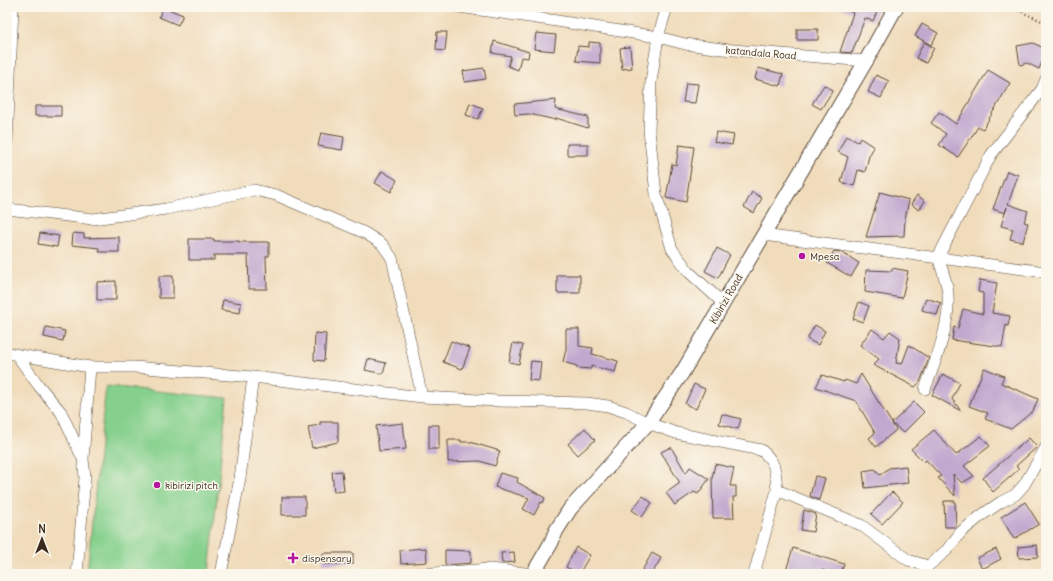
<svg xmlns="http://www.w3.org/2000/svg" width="1053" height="581" font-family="Delius,sans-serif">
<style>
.green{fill:#85d08c;stroke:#607d55}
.building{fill:#c1a8cf}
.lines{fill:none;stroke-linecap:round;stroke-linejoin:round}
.minor-casing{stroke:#564536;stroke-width:12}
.tertiary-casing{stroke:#564536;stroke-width:16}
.path{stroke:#564536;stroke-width:2.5;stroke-dasharray:1 3;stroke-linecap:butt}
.minor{stroke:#fff;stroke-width:11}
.tertiary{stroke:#fff;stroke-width:14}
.poi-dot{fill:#b5179e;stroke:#fbf7ec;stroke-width:1.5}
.labels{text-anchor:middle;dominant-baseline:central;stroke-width:3;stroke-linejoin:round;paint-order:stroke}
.street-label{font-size:10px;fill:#3b2a1e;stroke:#fbf7ec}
.poi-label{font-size:10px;fill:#3b2a1e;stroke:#fbf7ec;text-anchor:start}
</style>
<rect width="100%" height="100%" fill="#fbf7ec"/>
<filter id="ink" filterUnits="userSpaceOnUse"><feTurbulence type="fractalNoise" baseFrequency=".025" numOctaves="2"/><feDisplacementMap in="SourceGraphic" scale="8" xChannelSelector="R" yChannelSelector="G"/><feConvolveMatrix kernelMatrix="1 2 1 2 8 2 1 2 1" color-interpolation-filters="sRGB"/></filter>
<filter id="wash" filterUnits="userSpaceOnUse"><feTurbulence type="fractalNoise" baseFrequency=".012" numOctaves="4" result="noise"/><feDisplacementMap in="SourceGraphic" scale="16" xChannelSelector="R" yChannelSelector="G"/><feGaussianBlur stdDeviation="0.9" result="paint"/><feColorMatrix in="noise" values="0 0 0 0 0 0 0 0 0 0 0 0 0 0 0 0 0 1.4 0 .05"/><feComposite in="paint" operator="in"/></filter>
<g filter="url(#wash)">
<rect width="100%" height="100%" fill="#f0dcbb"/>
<!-- green -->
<path class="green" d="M106,386L227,398L209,574H109L87,572Z"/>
<g id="blocks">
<!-- building -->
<path class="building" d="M163,7L183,15L178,25L159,17Z
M840,7H879L873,21L865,18L852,53L840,52L853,13Z
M922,24L938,33L931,45L915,36Z
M797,29H818V40H797Z
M437,32H447L445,51L436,50Z
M536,33L556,35L554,51L534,49Z
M494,41L529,52L528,58L521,57L518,70L508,66L511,56L492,53Z
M589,42L600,43V63L576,61L578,46L589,47Z
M924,42L934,48L926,63L916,58Z
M1033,43L1046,49V52L1039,69L1027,63L1020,65L1017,46Z
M630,47L632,68L622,69L620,48Z
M484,68L486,79L465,82L463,71Z
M758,68L783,74L780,86L755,79Z
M988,70L1010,83L983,129L978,127L958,157L939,145L946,134L931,123L939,112L956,124Z
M876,75L889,81L881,98L868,92Z
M686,83L698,84L695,103L683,102Z
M824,85L833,90L821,109L812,104Z
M556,100L555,109L588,117V128L556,118V120L529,114L515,115L514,104Z
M470,103L483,108L478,119L466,115Z
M35,106H61V116H35Z
M716,132L734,135L732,145L714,142Z
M321,133L344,137L342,150L318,146Z
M846,136L858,142L860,138L874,147L869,156L865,172L858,170L854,186L841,182L848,157L838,152Z
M567,144H588V155H567Z
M679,145L694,147L686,202L666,198L672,164L676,165Z
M382,171L397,180L391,192L375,183Z
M1007,171L1018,175L1008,204L1028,211L1024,222L1028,223L1023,242L1010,239L1013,229L1001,226L1007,207L1005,213L993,209Z
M752,192L762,198L754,213L744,207Z
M880,192L909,200L905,219L904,236L866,237Z
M917,195L925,201L919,210L911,204Z
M40,233L59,236L57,247L38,244Z
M73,233L84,234V238L119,237V252H99V248L72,245Z
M189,239H214V241H239V242H269V256H266L267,289H249L248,255H214V260H189Z
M717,248L730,255L718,278L705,271Z
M834,251L841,252L859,263L851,277L827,263Z
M892,268L908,271L902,298L865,292L866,270L892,271Z
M557,275H580V293H557Z
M159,276H173V298H159Z
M980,280L997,283L992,313L1010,316L1008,326L1006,325L1002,347L952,340L954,327L958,328L963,309L983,314V293L978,292Z
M116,281V300H97V282Z
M926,298L941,303L937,315L922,310Z
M223,300L241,303L240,313L221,310Z
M859,302L869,306L863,322L853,319Z
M815,325L825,331L818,345L807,339Z
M46,327L65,331L63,341L44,337Z
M566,329H579V346L593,348L592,354L618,361L615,372L591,366V369L577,368V366L563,362L566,349Z
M872,329L884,338L890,331L900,338L896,363L902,364L909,345L929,358L920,382L915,387L873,365L879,359L860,345Z
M315,333L326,334L324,361L314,360Z
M451,341L470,348L462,369L443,362Z
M513,343L523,345L519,364L509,362Z
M368,359L386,363L383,374L365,370Z
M531,361L541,362L539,381L529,380Z
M984,368L1004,376L1001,383L1038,399L1033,411L1011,429L985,419L988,413L969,406Z
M861,374L896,430L876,447L869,438L875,433L856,401L816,387L822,375L844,382L845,380L856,384Z
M943,374L960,383L952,399L961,411L932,395Z
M694,384L705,389L696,409L685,404Z
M914,402L924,412L903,433L892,423Z
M722,414L741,419L738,429L719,424Z
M320,422H338V442L312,448L308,427L320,425Z
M403,423L406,449L379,451L376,426Z
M429,425H439V449H429Z
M585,428L595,440L578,455L568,444Z
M934,430L956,455L981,436L990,446L964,466L974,476L962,483L953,474L955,496L938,478L941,476L926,460L924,462L911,449Z
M1029,438L1037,447L1016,466L1019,469L993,492L983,478Z
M448,440H461V442H470L500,451L495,466L480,461L448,462Z
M671,447L686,473L690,467L709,479L698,494L694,492L675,505L666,493L680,483L661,452Z
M715,464L734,468L730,486H736V497H733L734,518H713L712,478Z
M906,466L908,483L865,488L863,471L875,469L880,475L889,468Z
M342,471L344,491L334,492L332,472Z
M500,473L518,478L517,482L545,498L543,503L541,502L534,515L523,509L529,498L495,487Z
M815,476L825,478L819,500L810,496Z
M892,492L903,502L882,524L871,514Z
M643,496L652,503L642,517L632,510Z
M282,497H305V515H282Z
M944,501H955L956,527H945Z
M1025,502L1039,524L1014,539L1001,517Z
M804,510L816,514L813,532L801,530Z
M1037,545L1038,557L1019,558L1018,547Z
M576,547L590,555L579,574L566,567Z
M426,548L427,562L401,564L400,550Z
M793,548L844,564L841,574H834L822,570L821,574H785Z
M996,549L1001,559L982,569L977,558Z
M445,550L471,551V563L445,565Z
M514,552L515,562L502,563L501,553Z
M323,553H353V564H323Z
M652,553L661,558L652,574H640Z"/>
</g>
</g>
<g filter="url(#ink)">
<use href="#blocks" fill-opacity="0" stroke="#564536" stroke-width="1"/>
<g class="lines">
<defs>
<path id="minor" d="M459,7L557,21L658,37L685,44L722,49L866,61
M667,7L658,37L651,82L649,130L656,194L672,249L689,272L724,304
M7,142L13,7
M7,209L93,219L166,209L254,190L276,195L365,233L382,244L392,258L422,397
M763,235L1046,272
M7,353L90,367H134L253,377L422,397L498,401L587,403L608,406L626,412L648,423L676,433L761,450C777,463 775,471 777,490L861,525L908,560L928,566
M16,354L39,386L61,412L82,457
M925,389C936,360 953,318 947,287C945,277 941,267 938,257L991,155L1042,89L1046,79
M77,574L85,477L83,459L90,367
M221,574L240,478L253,377
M420,574L490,569L533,574
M754,574L777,490
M924,574L928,566L947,550L961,532L982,515L1001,502L1015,495L1024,485L1046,447"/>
<path id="tertiary" d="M533,574L551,543L556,531L570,509L648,423L682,373L866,61L896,7"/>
</defs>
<!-- minor casing -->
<use href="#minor" class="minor-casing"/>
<!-- tertiary casing -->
<use href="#tertiary" class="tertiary-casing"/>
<!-- path -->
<path class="path" d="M1011,7L1046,23"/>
<!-- minor -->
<use href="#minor" class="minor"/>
<!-- tertiary -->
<use href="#tertiary" class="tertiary"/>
</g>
</g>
<!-- markers -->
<g class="poi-dot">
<circle cx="802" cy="256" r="4"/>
<circle cx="157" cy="485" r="4"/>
<path d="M291 552h4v4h4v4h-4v4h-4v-4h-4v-4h4z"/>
</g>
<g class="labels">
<!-- street labels -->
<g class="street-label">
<text transform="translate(761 53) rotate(5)">katandala Road</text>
<text transform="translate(726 299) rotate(-60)">Kibirizi Road</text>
</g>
<!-- poi labels -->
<g class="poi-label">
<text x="810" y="256">Mpesa</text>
<text x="165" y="485">kibirizi pitch</text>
<text x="302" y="558">dispensary</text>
</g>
</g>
<!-- margin -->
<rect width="1053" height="581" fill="none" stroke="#fbf7ec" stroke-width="24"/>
<!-- north arrow -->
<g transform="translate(42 539)" stroke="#fbf7ec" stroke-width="3" paint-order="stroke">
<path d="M0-3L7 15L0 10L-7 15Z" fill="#3b2a1e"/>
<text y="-6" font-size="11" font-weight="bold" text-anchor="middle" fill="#3b2a1e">N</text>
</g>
</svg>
